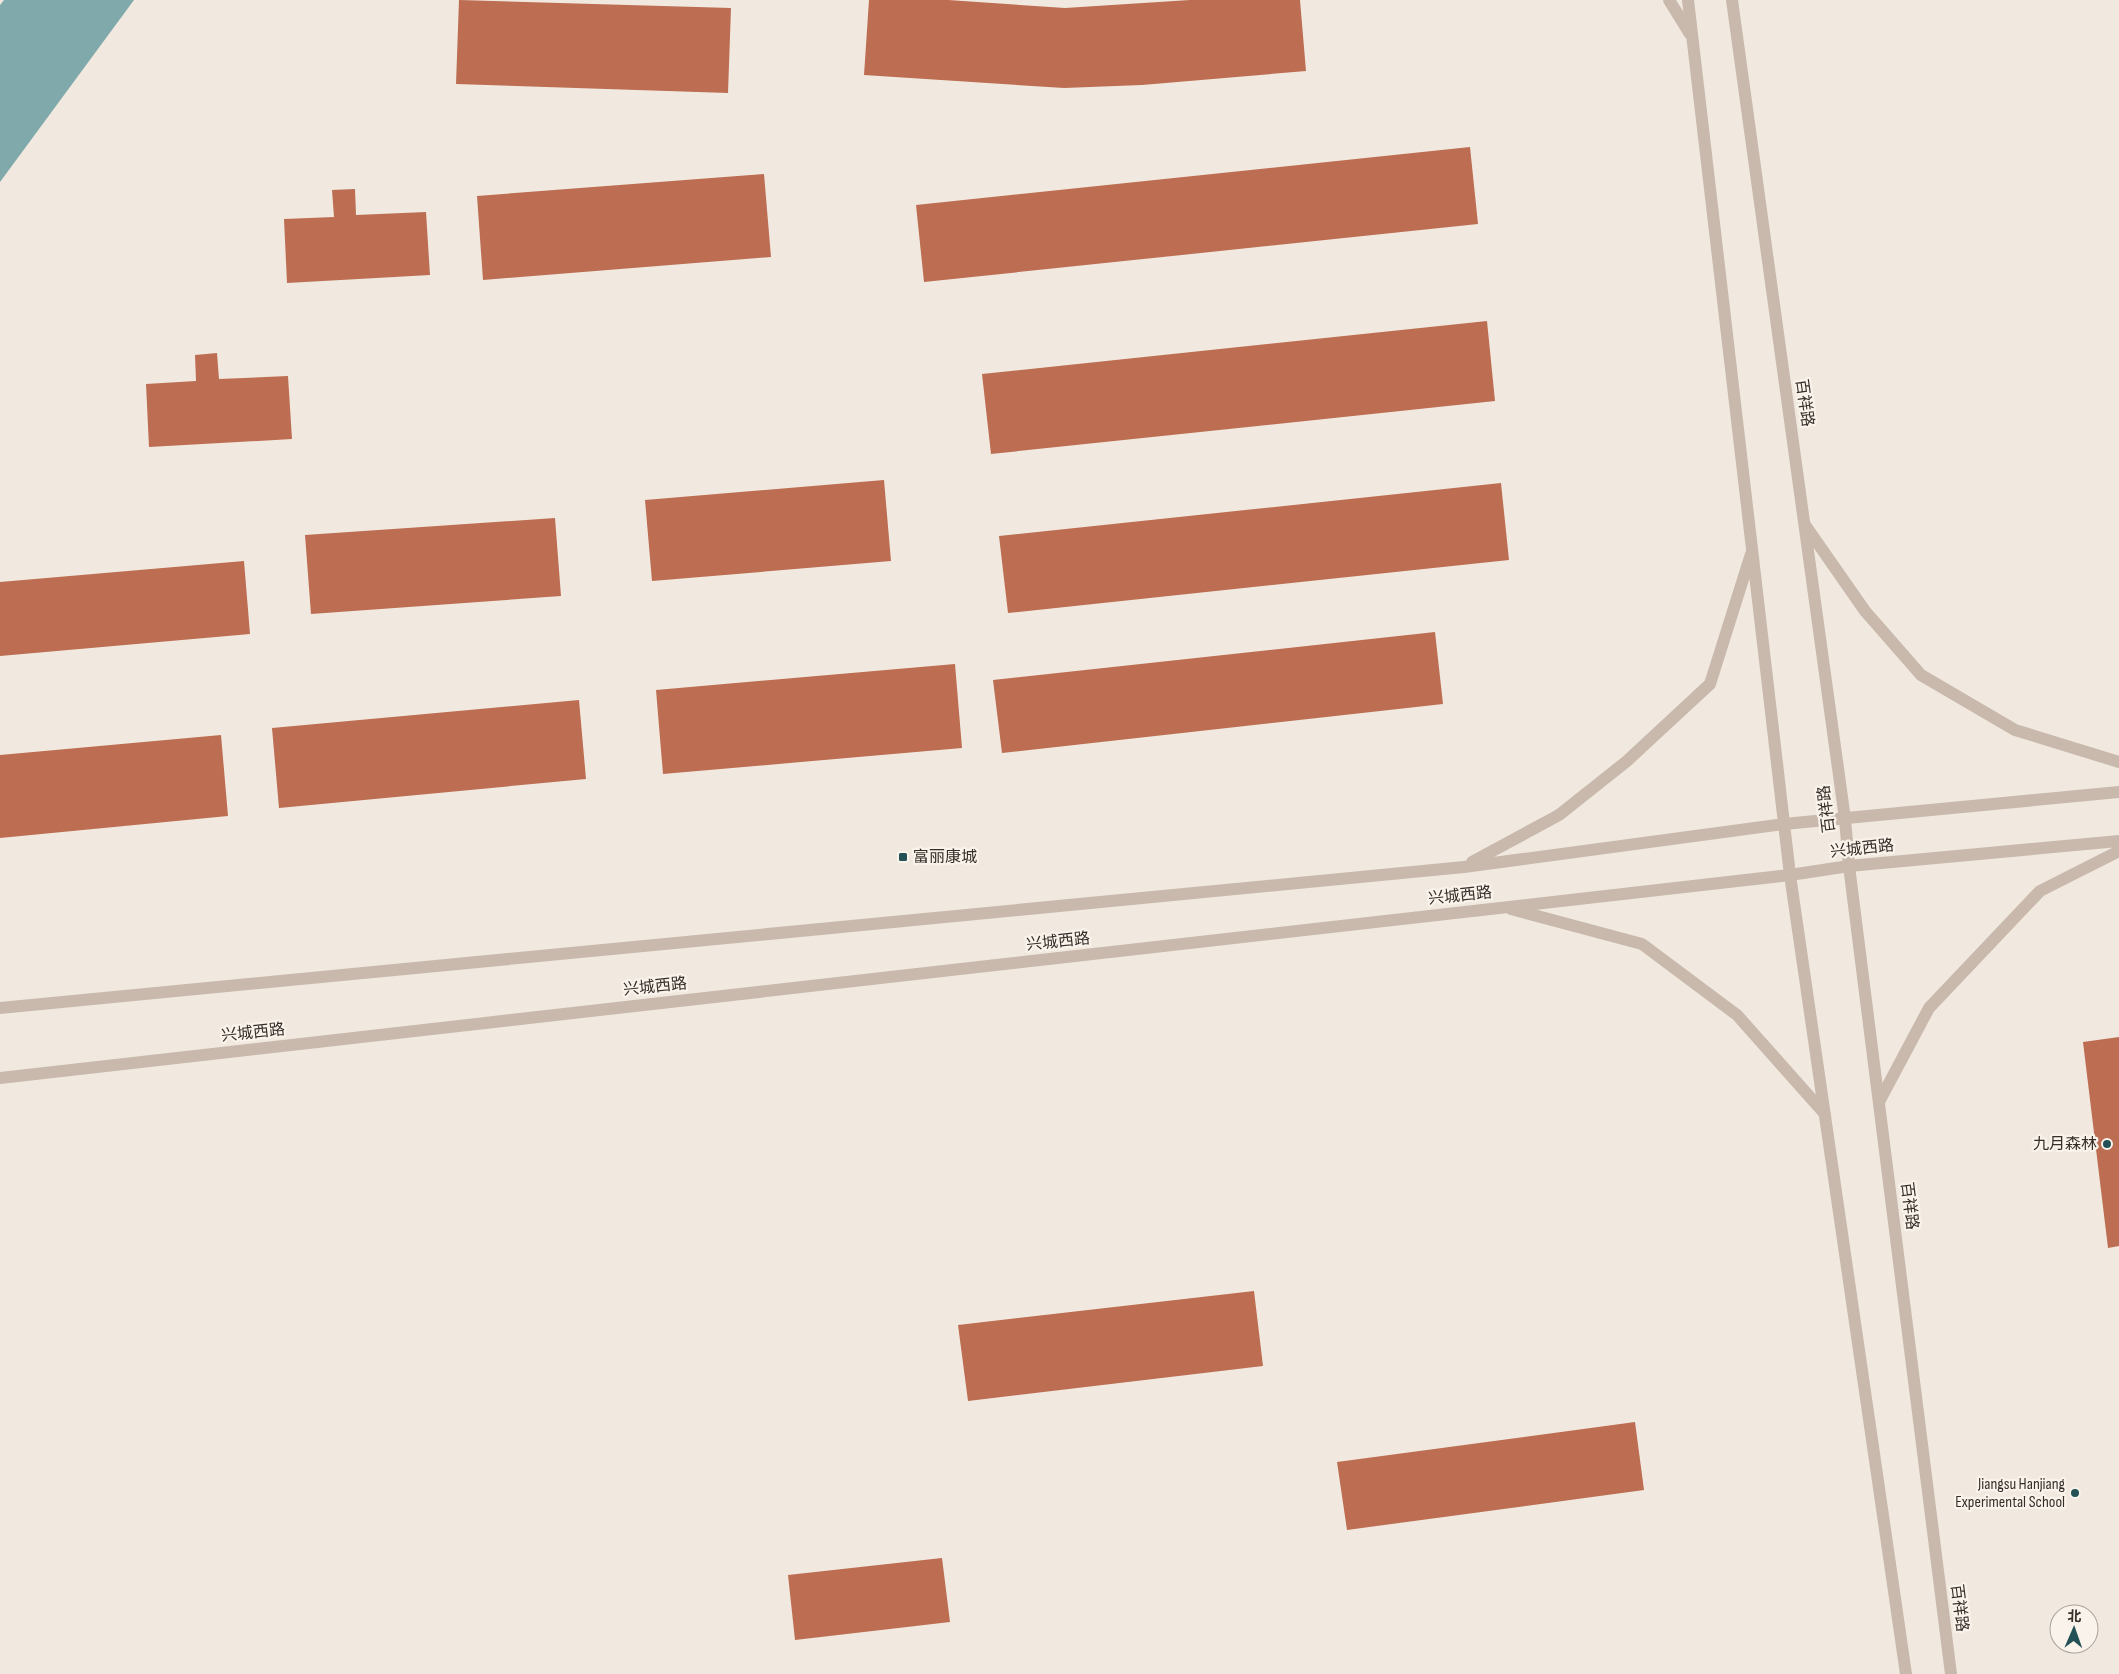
<svg xmlns="http://www.w3.org/2000/svg" width="2119" height="1674" font-family="'Sofia Sans Condensed','Noto Sans SC',sans-serif">
<style>
.water{fill:#80a9ac}
.building{fill:#bc6d52}
.lines{fill:none;stroke-linecap:round;stroke-linejoin:round}
.minor{stroke:#c8b9ac;stroke-width:12}
.poi-dot{fill:#235155;stroke:#f9f3eb;stroke-width:2}
.labels{text-anchor:middle;dominant-baseline:central;stroke-width:4.5;stroke-linejoin:round;paint-order:stroke}
.street-label{font-size:16px;fill:#372e2a;stroke:#f9f3eb}
.poi-label{font-size:16px;fill:#372e2a;stroke:#f9f3eb;text-anchor:end}
</style>
<rect width="100%" height="100%" fill="#f1e9df"/>
<!-- water -->
<path class="water" d="M4,0H134L0,182V5Z"/>
<!-- building -->
<path class="building" d="M459,0L731,8L728,93L456,84Z
M869,0H948L1065,8L1190,0H1300L1306,71L1142,85L1064,88L864,75Z
M1470,147L1478,224L924,282L916,205Z
M764,174L771,257L483,280L477,196Z
M355,189L356,215L426,212L430,275L287,283L284,219L334,217L332,190Z
M1487,321L1495,401L991,454L982,374Z
M217,353L219,379L288,376L292,439L149,447L146,384L196,381L195,355Z
M884,480L891,561L652,581L645,500Z
M1501,483L1509,560L1008,613L999,536Z
M555,518L561,596L311,614L305,535Z
M244,561L250,634L0,656V582Z
M1435,632L1443,704L1002,753L993,680Z
M955,664L962,748L663,774L656,690Z
M579,700L586,779L279,808L272,728Z
M221,735L228,816L0,838V755Z
M2119,1037V1246L2108,1248L2083,1042Z
M1254,1291L1263,1366L968,1401L958,1325Z
M1635,1422L1644,1490L1347,1530L1337,1462Z
M942,1558L950,1622L795,1640L788,1575Z"/>
<g class="lines">
<!-- minor -->
<path class="minor" d="M1669,0L1690,34
M1688,0L1790,875L1906,1674
M1732,0L1845,819L1849,866L1951,1674
M1805,525L1865,611L1921,675L2015,730L2119,762
M1472,862L1559,815L1627,761L1710,684L1751,554
M1511,909L1642,944L1737,1015L1825,1114
M0,1008L1464,867L1784,824L2119,792
M0,1078L1790,875L1849,866L2119,841
M1879,1102L1929,1008L2040,891L2119,851"/>
</g>
<!-- markers -->
<g class="poi-dot">
<rect x="898" y="852" width="10" height="10" rx="2.5"/>
<circle cx="2107" cy="1144" r="5"/>
<circle cx="2075" cy="1493" r="5"/>
</g>
<g class="labels">
<!-- street labels -->
<g class="street-label">
<text transform="translate(1804 403) rotate(82)">百祥路</text>
<text transform="translate(1827 809) rotate(-97)">百祥路</text>
<text transform="translate(1862 849) rotate(-6)">兴城西路</text>
<text transform="translate(1460 896) rotate(-6)">兴城西路</text>
<text transform="translate(1058 942) rotate(-6)">兴城西路</text>
<text transform="translate(655 987) rotate(-6)">兴城西路</text>
<text transform="translate(253 1033) rotate(-6)">兴城西路</text>
<text transform="translate(1909 1206) rotate(83)">百祥路</text>
<text transform="translate(1959 1608) rotate(83)">百祥路</text>
</g>
<!-- poi labels -->
<g class="poi-label">
<text x="913" y="857" text-anchor="start">富丽康城</text>
<text x="2097" y="1144">九月森林</text>
<text x="2065" y="1484">Jiangsu Hanjiang<tspan x="2065" dy="18">Experimental School</tspan></text>
</g>
</g>
<!-- north arrow -->
<g transform="translate(2074 1629) rotate(2)"><circle r="24" fill="#f9f3eb" stroke="#aba49e"/>
<path d="M0-4L9 19L0 12L-9 19Z" fill="#235155"/>
<text y="-8" font-size="14" font-weight="bold" text-anchor="middle" fill="#372e2a">北</text>
</g>
</svg>
